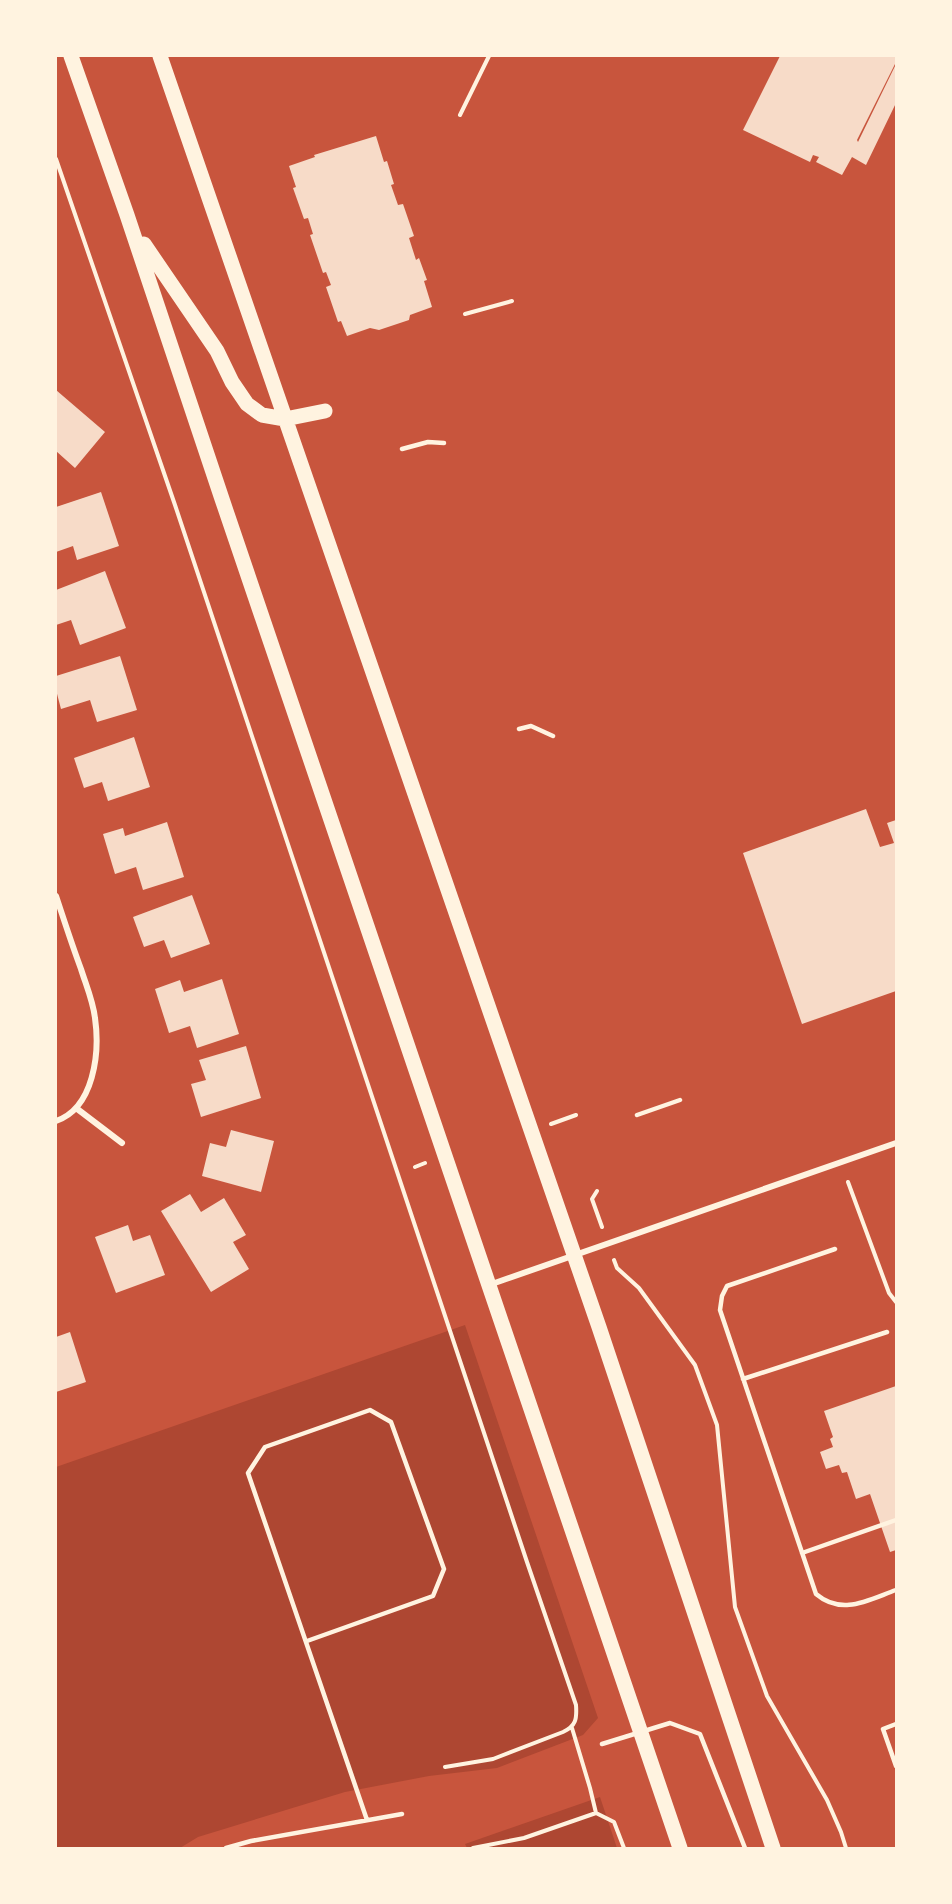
<svg xmlns="http://www.w3.org/2000/svg" width="952" height="1904" font-family="Cabin,sans-serif">
<style>
.green{fill:#ae4732}
.building{fill:#f7dbc8;fill-rule:evenodd}
.lines{fill:none;stroke-linecap:round;stroke-linejoin:round}
.path{stroke:#fff3e0;stroke-width:4}
.service{stroke:#fff3e0;stroke-width:4.5}
.minor{stroke:#fff3e0;stroke-width:6}
.primary{stroke:#fff3e0;stroke-width:15}
</style>
<rect width="100%" height="100%" fill="#c8553d"/>
<!-- green -->
<path class="green" d="M465,1325L598,1718L583,1735L497,1768L429,1776L345,1792L198,1837L180,1848H56V1467Z
M600,1797L617,1848H467L465,1844Z"/>
<!-- building -->
<path class="building" d="M780,56H896V103L866,165L852,157L842,175L816,162L819,157L813,155L810,162L743,130ZM895,64H896L858,142L857,140Z
M376,136L384,162L387,161L394,184L391,185L398,205L403,204L414,236L409,238L416,260L419,258L427,280L424,281L432,307L410,315L409,320L379,330L370,328L347,336L341,321L338,322L326,287L331,285L326,272L323,273L310,235L313,234L308,218L304,219L293,188L296,187L289,166L315,157L314,155Z
M56,390L105,432L75,468L56,451Z
M101,492L119,546L77,560L73,546L56,552V507Z
M105,571L126,628L80,645L71,620L56,625V590Z
M120,656L137,710L97,722L90,700L61,709L56,690V676Z
M134,737L150,787L108,801L102,782L84,788L74,758Z
M866,809L880,847L894,843L887,823L896,820V991L802,1024L743,853Z
M167,822L184,877L143,890L136,867L115,874L103,834L123,828L125,836Z
M192,895L210,944L171,958L164,940L144,947L133,917Z
M222,979L239,1034L197,1048L190,1026L169,1033L155,989L180,980L184,992Z
M246,1046L261,1098L201,1117L191,1084L206,1080L199,1060Z
M231,1130L274,1141L261,1192L202,1176L210,1143L226,1147Z
M190,1194L201,1212L224,1198L246,1235L233,1242L249,1269L211,1292L161,1211Z
M128,1225L133,1241L150,1235L165,1275L116,1293L95,1237Z
M70,1332L86,1382L56,1392V1337Z
M896,1386V1550L890,1552L870,1494L856,1499L847,1472L842,1473L839,1465L826,1469L820,1452L833,1447L830,1439L833,1437L824,1411Z"/>
<g class="lines">
<!-- path -->
<path class="path" d="M460,115L489,56
M56,159L175,505L527,1562L576,1705C577,1719 576,1726 563,1732L493,1759L445,1767
M465,314L512,301
M551,1124L576,1115
M415,1167L425,1163
M848,1182L889,1293L896,1302
M597,1191L592,1199L602,1227
M614,1260L617,1268L639,1288L695,1365L717,1425L735,1607L767,1696L827,1800L841,1832L846,1848
M572,1728L590,1788L596,1813
M473,1848L524,1838L596,1813L614,1822L624,1848"/>
<!-- service -->
<path class="service" d="M402,449L428,442L444,443
M519,729L531,726L553,736
M637,1115L680,1100
M835,1249L727,1286L722,1296L720,1310L816,1594C842,1616 868,1600 896,1590
M743,1379L887,1332
M802,1553L896,1520
M307,1641L433,1596L444,1569L391,1422L370,1410L265,1447L248,1473L367,1820
M896,1724L883,1729L896,1766
M602,1744L670,1723L700,1734L745,1848
M226,1848L251,1841L402,1814"/>
<!-- minor -->
<path class="minor" d="M56,896C64,920 72,945 81,969C86,985 93,1001 95,1018C100,1053 94,1108 56,1121
M76,1108L122,1143
M489,1285L896,1143"/>
<!-- primary -->
<path class="primary" d="M71,56L127,215L222,499L680,1848
M160,56L599,1327L773,1848
M144,244L217,351L232,382L247,404L262,415L285,419L325,411"/>
</g>
<!-- border -->
<rect width="952" height="1904" fill="none" stroke="#fff3e0" stroke-width="114"/>
</svg>
